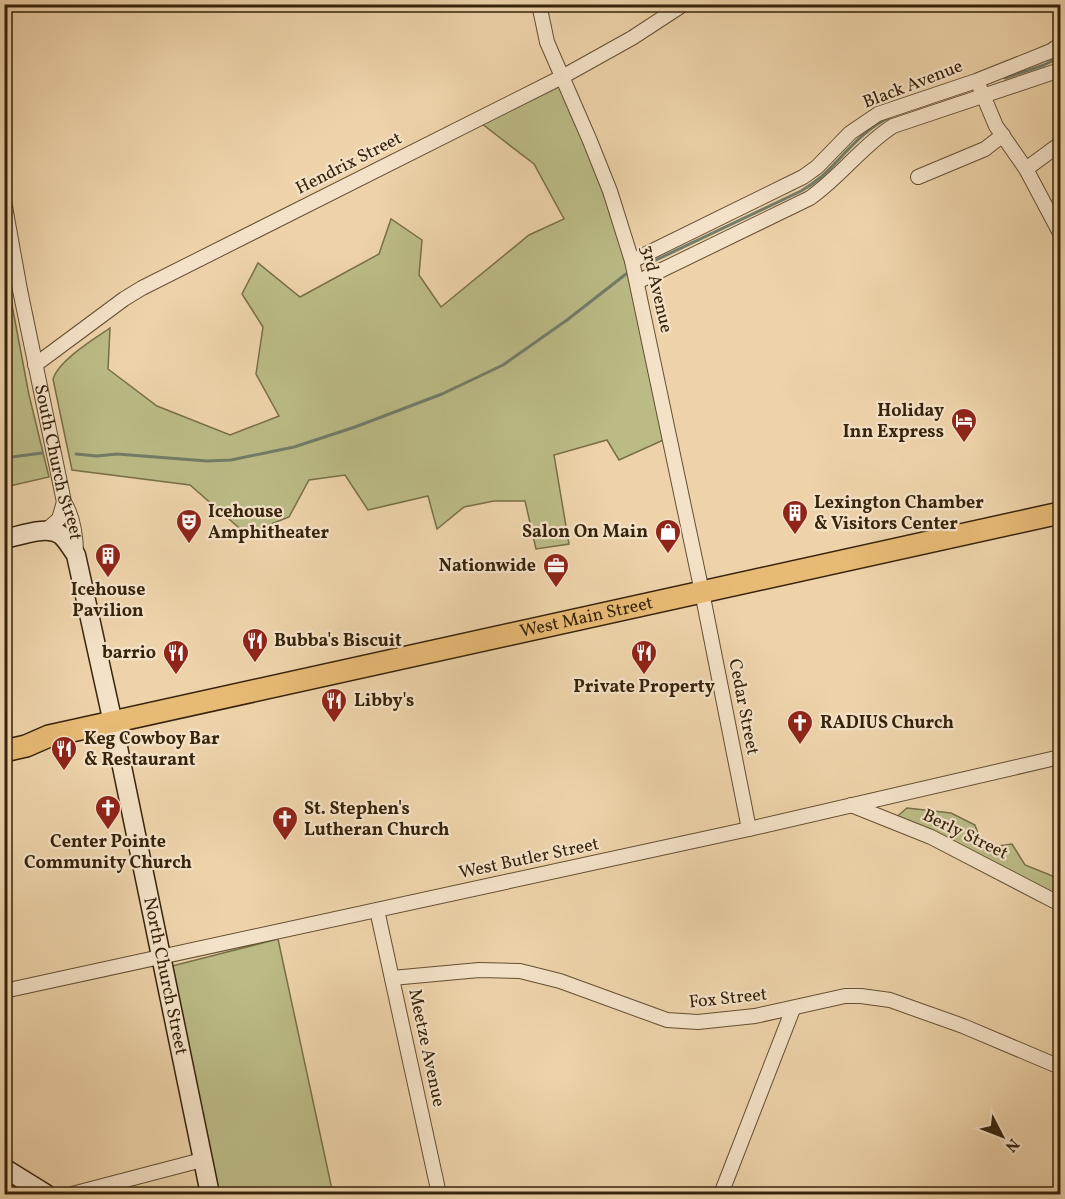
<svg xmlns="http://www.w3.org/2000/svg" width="1065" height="1199" font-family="Vollkorn,serif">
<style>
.green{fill:#bbbb86;stroke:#786f48;stroke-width:1.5}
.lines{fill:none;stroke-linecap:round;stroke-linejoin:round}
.stream{stroke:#727c68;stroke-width:3}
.street-casing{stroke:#644f32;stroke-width:16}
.secondary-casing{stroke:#36230a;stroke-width:21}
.primary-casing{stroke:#36230a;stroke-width:24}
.street{stroke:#f4e2c8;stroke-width:14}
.secondary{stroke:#f4e2c8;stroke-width:18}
.primary{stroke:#e7ba75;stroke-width:21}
.labels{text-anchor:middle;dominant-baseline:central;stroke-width:4.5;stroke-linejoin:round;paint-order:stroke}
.street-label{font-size:18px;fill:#36230a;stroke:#f4e2c8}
.poi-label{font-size:18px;font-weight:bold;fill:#36230a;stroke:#f4e2c8;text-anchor:start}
</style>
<rect width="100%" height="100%" fill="#eed3aa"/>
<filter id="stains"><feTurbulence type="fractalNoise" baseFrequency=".00333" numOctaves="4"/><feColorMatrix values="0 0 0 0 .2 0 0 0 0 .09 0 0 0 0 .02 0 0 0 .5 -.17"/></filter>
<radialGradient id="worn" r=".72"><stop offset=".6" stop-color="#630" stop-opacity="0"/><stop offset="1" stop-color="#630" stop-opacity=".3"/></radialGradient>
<!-- green -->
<path class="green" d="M562,77L610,191L670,437L619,460L607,440L554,455L569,544L536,549L525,501H494L464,507L437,529L428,496L368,510L345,475L309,480L289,517L246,534L190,485L72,470L53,379C59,360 94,339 110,328L108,369L157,406L230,435L279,416L256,374L263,327L242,294L258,263L300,297L379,254L391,219L422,240L419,275L441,307L529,235L564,219L534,164L477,120Z
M5,268L29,395L49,477L5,487Z
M907,808L951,813L975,825L983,848L1012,844L1025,865L1060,879V904L893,820Z
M278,939L333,1194H219L172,966Z"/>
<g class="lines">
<!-- stream -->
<path class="stream" d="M1005,78L1044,65L1060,57
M656,260L801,191C808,187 815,182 821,177C844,156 861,131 890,117
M76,454L97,456L117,454L207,461L231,460L294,447L355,427L442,394L503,365L567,320L626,274
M4,458L42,453"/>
<defs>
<g id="street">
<path d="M539,4L547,42L590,141L610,191L632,261L702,592L749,829"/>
<path d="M980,88L996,126L1026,169L1060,233"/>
<path d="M1026,169L1060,144"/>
<path d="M918,177L985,149L1003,135"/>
<path id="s1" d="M4,201L20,290L64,502C74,518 76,537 76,555"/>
<path d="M632,261L803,177L817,167L850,133L878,114L976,81L1051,51L1060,45"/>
<path d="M637,282L810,198C840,177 863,145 893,126L1060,70"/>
<path d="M35,365L124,299L142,288L562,77L632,38L684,4"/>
<path d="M45,531L59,519L64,502"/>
<path d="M851,805L931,837L1060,904"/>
<path d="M377,910L439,1194"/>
<path d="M392,978L479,970L520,971L560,981L667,1020L698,1022L755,1016L845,996H861L890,1000L963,1026L1060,1067"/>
<path d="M4,991L749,829L1060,757"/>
<path d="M72,1194L202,1160"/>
<path d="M721,1194L793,1009"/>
</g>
<g id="secondary">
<path id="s2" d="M4,539C20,536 48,524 62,536C67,541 72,549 76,555L113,723L210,1194"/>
<path d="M4,1168L46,1194"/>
</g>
<g id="primary">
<path id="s3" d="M4,751L26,746L49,736L1060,513"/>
</g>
</defs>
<!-- street casing -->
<use href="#street" class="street-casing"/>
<!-- secondary casing -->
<use href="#secondary" class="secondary-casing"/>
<!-- primary casing -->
<use href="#primary" class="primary-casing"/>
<!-- street -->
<use href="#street" class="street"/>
<!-- secondary -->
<use href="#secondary" class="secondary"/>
<!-- primary -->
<use href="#primary" class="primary"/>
</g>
<!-- icons -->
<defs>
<symbol id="hotel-pin" viewBox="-11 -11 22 30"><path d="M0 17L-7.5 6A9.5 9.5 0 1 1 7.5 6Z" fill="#8f2418" stroke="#f4e2c8"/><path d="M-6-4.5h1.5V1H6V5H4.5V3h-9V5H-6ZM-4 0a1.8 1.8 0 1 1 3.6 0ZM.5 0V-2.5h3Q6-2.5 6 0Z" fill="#fff"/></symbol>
<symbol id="building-pin" viewBox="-11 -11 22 30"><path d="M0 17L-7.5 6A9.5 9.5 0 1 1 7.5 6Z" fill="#8f2418" stroke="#f4e2c8"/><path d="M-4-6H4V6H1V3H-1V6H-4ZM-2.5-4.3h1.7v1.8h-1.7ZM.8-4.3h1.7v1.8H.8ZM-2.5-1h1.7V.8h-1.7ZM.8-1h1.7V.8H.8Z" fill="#fff"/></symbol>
<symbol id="theatre-pin" viewBox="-11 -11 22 30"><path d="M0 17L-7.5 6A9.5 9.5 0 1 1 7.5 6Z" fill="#8f2418" stroke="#f4e2c8"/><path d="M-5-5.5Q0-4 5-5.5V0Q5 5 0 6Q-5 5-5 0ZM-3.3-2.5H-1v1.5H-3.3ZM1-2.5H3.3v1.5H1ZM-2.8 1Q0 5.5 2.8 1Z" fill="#fff"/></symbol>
<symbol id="shop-pin" viewBox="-11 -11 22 30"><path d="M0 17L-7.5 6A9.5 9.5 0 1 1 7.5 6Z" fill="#8f2418" stroke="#f4e2c8"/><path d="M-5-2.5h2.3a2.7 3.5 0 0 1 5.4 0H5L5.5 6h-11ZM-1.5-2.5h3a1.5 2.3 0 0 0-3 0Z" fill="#fff"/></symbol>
<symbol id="office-pin" viewBox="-11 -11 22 30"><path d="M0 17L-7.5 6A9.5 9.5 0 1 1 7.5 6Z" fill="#8f2418" stroke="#f4e2c8"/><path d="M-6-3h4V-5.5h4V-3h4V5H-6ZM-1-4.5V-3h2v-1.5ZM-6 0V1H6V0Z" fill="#fff"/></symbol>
<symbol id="restaurant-pin" viewBox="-11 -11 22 30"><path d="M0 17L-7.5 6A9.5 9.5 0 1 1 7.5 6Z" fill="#8f2418" stroke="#f4e2c8"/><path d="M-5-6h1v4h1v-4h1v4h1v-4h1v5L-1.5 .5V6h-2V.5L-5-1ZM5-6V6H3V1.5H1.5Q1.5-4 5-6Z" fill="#fff"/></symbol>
<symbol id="church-pin" viewBox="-11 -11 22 30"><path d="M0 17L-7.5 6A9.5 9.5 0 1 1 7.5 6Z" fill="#8f2418" stroke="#f4e2c8"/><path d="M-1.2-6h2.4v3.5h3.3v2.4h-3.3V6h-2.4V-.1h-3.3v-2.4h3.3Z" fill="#fff"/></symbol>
</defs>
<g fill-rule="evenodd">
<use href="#hotel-pin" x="949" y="406" width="30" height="40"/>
<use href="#building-pin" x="780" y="498" width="30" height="40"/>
<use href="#theatre-pin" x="174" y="507" width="30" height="40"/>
<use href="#shop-pin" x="653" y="517" width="30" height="40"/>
<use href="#building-pin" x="93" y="541" width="30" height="40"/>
<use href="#office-pin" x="541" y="551" width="30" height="40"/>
<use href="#restaurant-pin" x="240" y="626" width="30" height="40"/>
<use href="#restaurant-pin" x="161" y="638" width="30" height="40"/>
<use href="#restaurant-pin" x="629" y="638" width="30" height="40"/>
<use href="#restaurant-pin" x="319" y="686" width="30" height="40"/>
<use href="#church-pin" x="785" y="708" width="30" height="40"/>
<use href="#restaurant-pin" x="49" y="734" width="30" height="40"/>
<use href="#church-pin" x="93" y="793" width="30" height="40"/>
<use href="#church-pin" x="270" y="804" width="30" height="40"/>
</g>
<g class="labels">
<!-- street labels -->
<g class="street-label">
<text transform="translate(913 85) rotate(-21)">Black Avenue</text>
<text transform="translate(349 164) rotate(-27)">Hendrix Street</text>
<text transform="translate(656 289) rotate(77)">3rd Avenue</text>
<text stroke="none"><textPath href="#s1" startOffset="267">South Church Street</textPath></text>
<text stroke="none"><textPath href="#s3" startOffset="598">West Main Street</textPath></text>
<text transform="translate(743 707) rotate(79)">Cedar Street</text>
<text transform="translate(965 835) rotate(26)">Berly Street</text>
<text transform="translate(529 859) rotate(-12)">West Butler Street</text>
<text stroke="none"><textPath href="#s2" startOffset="514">North Church Street</textPath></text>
<text transform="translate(728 999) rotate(-6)">Fox Street</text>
<text transform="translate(426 1048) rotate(78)">Meetze Avenue</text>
</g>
<!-- poi labels -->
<g class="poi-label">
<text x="944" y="411" text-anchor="end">Holiday<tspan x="944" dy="21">Inn Express</tspan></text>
<text x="814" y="503">Lexington Chamber<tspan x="814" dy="21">&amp; Visitors Center</tspan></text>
<text x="208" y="512">Icehouse<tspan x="208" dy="21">Amphitheater</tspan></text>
<text x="648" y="532" text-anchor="end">Salon On Main</text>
<text x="536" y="566" text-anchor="end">Nationwide</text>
<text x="108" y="590" text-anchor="middle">Icehouse<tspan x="108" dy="21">Pavilion</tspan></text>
<text x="274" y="641">Bubba's Biscuit</text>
<text x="156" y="653" text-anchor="end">barrio</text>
<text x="644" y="687" text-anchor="middle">Private Property</text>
<text x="354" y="701">Libby's</text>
<text x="820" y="723">RADIUS Church</text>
<text x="84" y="739">Keg Cowboy Bar<tspan x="84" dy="21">&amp; Restaurant</tspan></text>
<text x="304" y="809">St. Stephen's<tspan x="304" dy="21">Lutheran Church</tspan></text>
<text x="108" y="842" text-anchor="middle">Center Pointe<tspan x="108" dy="21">Community Church</tspan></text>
</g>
</g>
<!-- margin -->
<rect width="1065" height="1199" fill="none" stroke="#eed3aa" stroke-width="24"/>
<rect x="6" y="6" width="1053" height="1187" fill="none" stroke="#36230a" stroke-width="3"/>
<rect x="12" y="12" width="1041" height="1175" fill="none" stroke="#36230a" stroke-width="1.5"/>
<!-- north arrow -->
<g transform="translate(1002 1136) rotate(132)" stroke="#f4e2c8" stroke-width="4.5" paint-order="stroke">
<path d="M0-4.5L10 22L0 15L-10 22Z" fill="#36230a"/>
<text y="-9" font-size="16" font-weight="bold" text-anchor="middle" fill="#36230a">N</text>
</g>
<rect width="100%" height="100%" filter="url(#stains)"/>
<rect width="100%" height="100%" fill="url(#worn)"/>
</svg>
